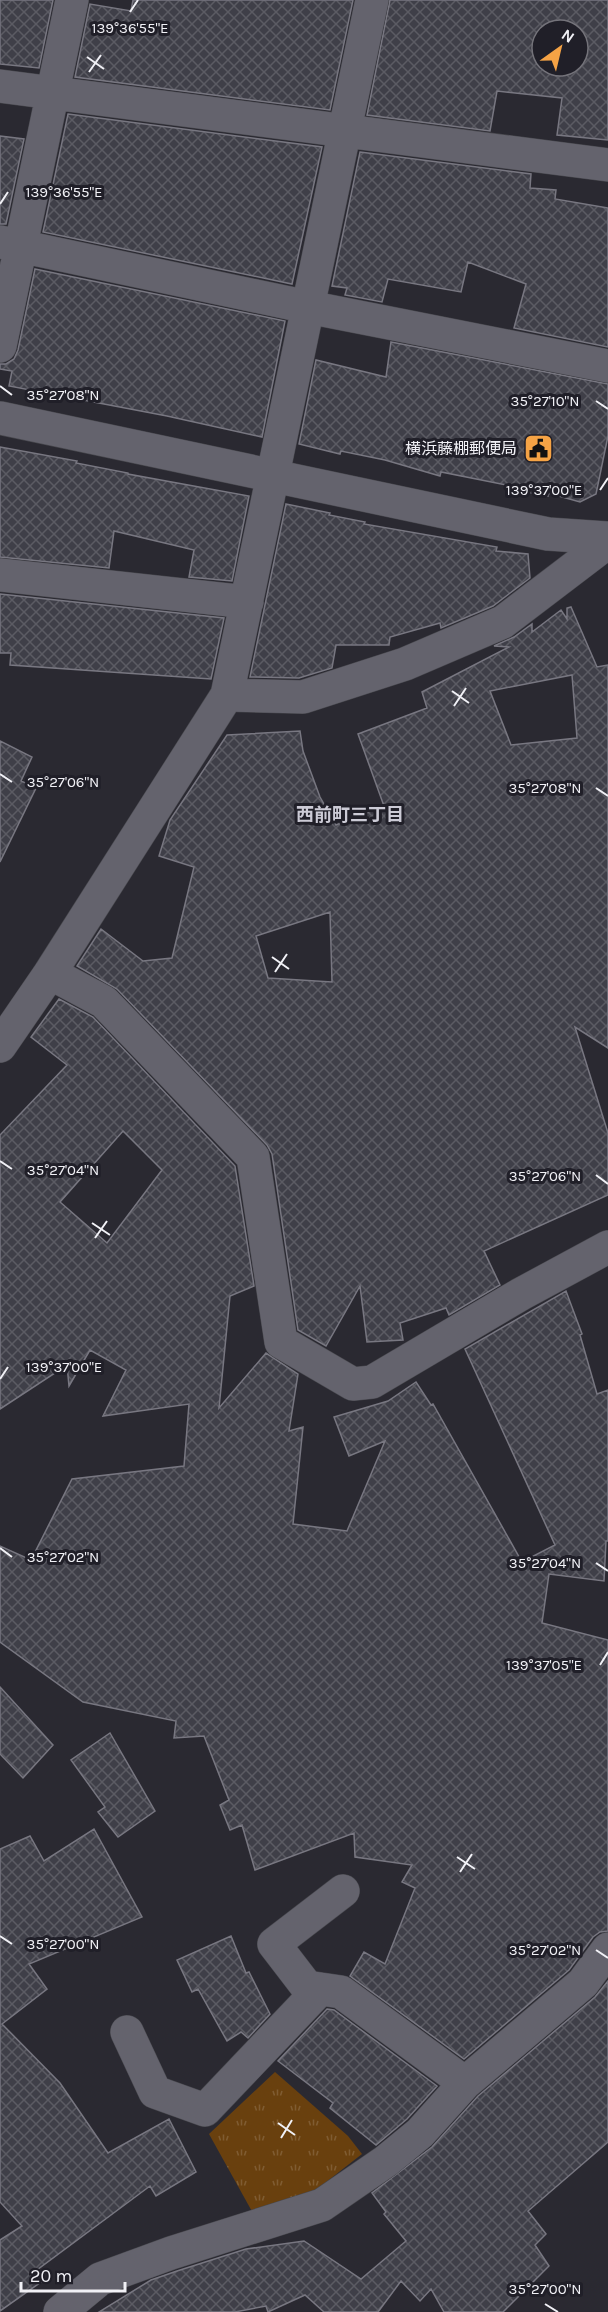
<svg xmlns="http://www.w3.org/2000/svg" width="608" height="2312" font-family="Karla,'Noto Sans JP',sans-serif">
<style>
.park{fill:url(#park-tufts)}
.building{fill:url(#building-cross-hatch);stroke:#787781;stroke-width:1.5;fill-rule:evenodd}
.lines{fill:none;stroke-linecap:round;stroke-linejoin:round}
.minor-casing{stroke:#48484e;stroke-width:34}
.minor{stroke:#64636d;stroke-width:33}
.ticks{fill:none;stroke:#f1f1f6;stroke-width:2}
.labels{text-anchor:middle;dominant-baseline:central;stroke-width:6;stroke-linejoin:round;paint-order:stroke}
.poi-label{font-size:16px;fill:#f1f1f6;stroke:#201f28;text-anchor:end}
.neighbourhood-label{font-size:18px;font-weight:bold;fill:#cccbd6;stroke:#201f28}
.ticks-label{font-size:15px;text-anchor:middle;fill:#f1f1f6;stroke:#201f28;stroke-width:6;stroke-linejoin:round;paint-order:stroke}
</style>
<defs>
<pattern id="park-tufts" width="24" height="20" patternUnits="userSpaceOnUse" patternTransform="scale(1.5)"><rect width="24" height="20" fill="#69400e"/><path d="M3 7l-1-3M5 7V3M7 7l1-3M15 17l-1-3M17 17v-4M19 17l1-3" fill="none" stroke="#7f5c32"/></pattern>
<pattern id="building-cross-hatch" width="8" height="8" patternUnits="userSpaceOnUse" patternTransform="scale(1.5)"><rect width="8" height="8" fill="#3f3f48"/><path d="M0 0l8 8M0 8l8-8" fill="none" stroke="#5b5b63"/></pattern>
</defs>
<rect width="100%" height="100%" fill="#2a2931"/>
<!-- park -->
<path class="park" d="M275,2072L348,2136L362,2154L316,2190L254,2215L209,2134Z"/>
<!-- building -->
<path class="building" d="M0,0H53L39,68L0,64Z
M133,0H353L330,110L75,77L90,4L131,11Z
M390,0H608V140L557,135L562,98L497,91L490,131L367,115ZM542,30H578V66H542Z
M68,114L322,147L292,284L43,232Z
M0,136L24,139L6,224H0Z
M360,152L531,174L530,188L556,190L555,199L608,208V347L514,328L526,284L468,262L461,292L388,279L382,302L345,295L347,288L332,286Z
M35,269L285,321L262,437L167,416L9,386L12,371L0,369V364H6L14,359L18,350Z
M391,342L608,384V436L596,494L580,502L548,493V496L510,489L511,486L441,472L440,476L385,460L341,451L340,454L299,444L316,360L386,377Z
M0,447L77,461L76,463L128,473V474L249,496L232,581L189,577L194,550L114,531L109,568L0,557Z
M286,504L330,513L329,515L365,522L364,524L497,547L496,551L528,554L530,578L493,606L441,628L440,623L390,637L389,645H336L332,668L299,678L250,677Z
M0,594L224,618L211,679L10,665L11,653H0Z
M571,607L597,667L608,665V1048L575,1027L608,1133V1195L484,1251L500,1285L449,1315L446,1308L400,1323L403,1340L367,1342L360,1286L326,1346L298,1330L272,1154L267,1145L117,989L77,966L101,929L143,961L172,958L194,867L159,856L170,820L227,735L300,731L303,751L320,797L336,825L384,806L358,734L427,708L422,692L509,647L494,646L514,637L532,624V632L561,610L567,619V608ZM572,675L577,738L511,745L490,691ZM330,912L332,982L268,978L256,936Z
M0,741L32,757L21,781L36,788L0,862Z
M59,999L93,1017L235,1166L254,1286L230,1296L219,1408L266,1353L298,1374L289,1431L303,1427L293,1524L347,1531L385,1441L349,1456L334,1417L388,1401L416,1382L431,1405L433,1404L522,1562L555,1545L465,1349L566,1291L582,1334L580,1335L597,1394L608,1390V1541H606L604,1581L549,1574L542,1623L608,1640V1931L600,1932L593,1937L569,1970L464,2059L350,1976L364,1952L385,1964L415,1888L402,1882L412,1865L355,1857L354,1833L255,1870L242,1825L230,1830L220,1805L229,1800L204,1736L174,1738L176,1721L83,1702L0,1642V1546L31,1560L72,1479L184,1466L189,1404L103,1416L126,1370L90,1350L69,1386L67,1365L0,1409V1135L67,1065L31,1037ZM123,1131L162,1170L107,1243L60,1202Z
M0,1687L53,1745L23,1778L0,1754Z
M110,1733L155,1811L118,1837L98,1812L105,1807L71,1760Z
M94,1829L142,1917L29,1964L47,1989L2,2024L60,2083L108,2153L169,2119L196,2172L156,2196L150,2186L37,2270L44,2280L0,2311V2240L22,2226L0,2202V1849L30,1836L44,1861Z
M231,1936L246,1973L249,1972L270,2014L248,2038L241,2032L227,2041L198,1989L192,1992L177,1960Z
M608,1981V2142L528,2211L546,2234L535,2245L549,2266L503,2312H444L431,2289L420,2301L401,2281L378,2312H324L305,2295L268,2312L266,2306L235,2312H99L151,2280L177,2271L246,2249L304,2241L361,2279L406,2241L384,2214L386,2212L372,2193L432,2147L478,2096L595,1997Z
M327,2009L334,2010L437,2086L407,2119L376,2145L330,2108L333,2103L278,2061Z"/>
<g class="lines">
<defs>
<path id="minor" d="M0,86L608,165
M0,242L308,307L608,366
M0,346L72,0
M0,418L548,534L608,538
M0,575L247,602
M227,695L303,697L405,664L503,622L608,542
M50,973L104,1002L253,1157L281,1342L353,1384L372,1382L521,1294L608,1247
M0,1046L50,973L227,695L372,0
M343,1891L274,1944L307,1987L341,1992L465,2083
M127,2032L155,2092L205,2110L320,1989
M60,2312L100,2279L171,2253L322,2205L386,2161L420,2133L465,2083L583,1983L608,1949"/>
</defs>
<!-- minor casing -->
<use href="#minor" class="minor-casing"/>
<!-- minor -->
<use href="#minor" class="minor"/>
</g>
<!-- ticks -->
<path class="ticks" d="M130,12L138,0M87,57L104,69M89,72L101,55M0,204L8,192M0,386L12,395M596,401L608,409M600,490L608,478M452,691L469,703M454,706L466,688M0,774L12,782M596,788L608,796M272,957L289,969M275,972L287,954M0,1161L12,1169M596,1175L608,1184M92,1223L110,1235M95,1238L107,1221M0,1379L8,1367M0,1548L12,1557M596,1563L608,1571M600,1665L608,1652M457,1857L475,1869M460,1872L472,1854M0,1936L12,1944M596,1950L608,1958M278,2123L295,2135M281,2138L292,2120M545,2304L558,2312"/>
<!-- icons -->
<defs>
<symbol id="civic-square" viewBox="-11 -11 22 22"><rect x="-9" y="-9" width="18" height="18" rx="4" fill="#f5a345" stroke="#201f28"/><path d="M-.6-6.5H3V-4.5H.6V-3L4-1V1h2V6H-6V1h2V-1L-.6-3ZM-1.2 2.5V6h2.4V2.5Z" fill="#111"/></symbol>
</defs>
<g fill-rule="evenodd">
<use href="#civic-square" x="522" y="432" width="33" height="33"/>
</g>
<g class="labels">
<!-- poi labels -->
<g class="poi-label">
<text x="517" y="448">横浜藤棚郵便局</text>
</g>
<!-- neighbourhood labels -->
<g class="neighbourhood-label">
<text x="350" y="815">西前町三丁目</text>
</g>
</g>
<g class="ticks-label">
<text x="130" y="33">139°36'55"E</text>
<text x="64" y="197">139°36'55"E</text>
<text x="63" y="400">35°27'08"N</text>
<text x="545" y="406">35°27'10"N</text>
<text x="544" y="495">139°37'00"E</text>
<text x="63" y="787">35°27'06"N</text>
<text x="545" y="793">35°27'08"N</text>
<text x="63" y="1175">35°27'04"N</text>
<text x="545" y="1181">35°27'06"N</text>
<text x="64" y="1372">139°37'00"E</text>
<text x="63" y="1562">35°27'02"N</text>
<text x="545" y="1568">35°27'04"N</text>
<text x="544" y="1670">139°37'05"E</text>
<text x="63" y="1949">35°27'00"N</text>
<text x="545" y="1955">35°27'02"N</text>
<text x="545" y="2294">35°27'00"N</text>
</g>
<!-- north arrow -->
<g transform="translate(560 48) rotate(34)"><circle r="28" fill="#201f28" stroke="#74737a" stroke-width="1.5"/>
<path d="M0-4.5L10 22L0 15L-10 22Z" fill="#f5a345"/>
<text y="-9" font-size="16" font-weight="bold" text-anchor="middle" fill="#f1f1f6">N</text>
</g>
<!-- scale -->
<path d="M21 2282v9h104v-9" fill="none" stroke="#f1f1f6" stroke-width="3"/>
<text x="30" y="2282" font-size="18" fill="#f1f1f6" stroke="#201f28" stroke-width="4.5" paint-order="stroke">20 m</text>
</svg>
